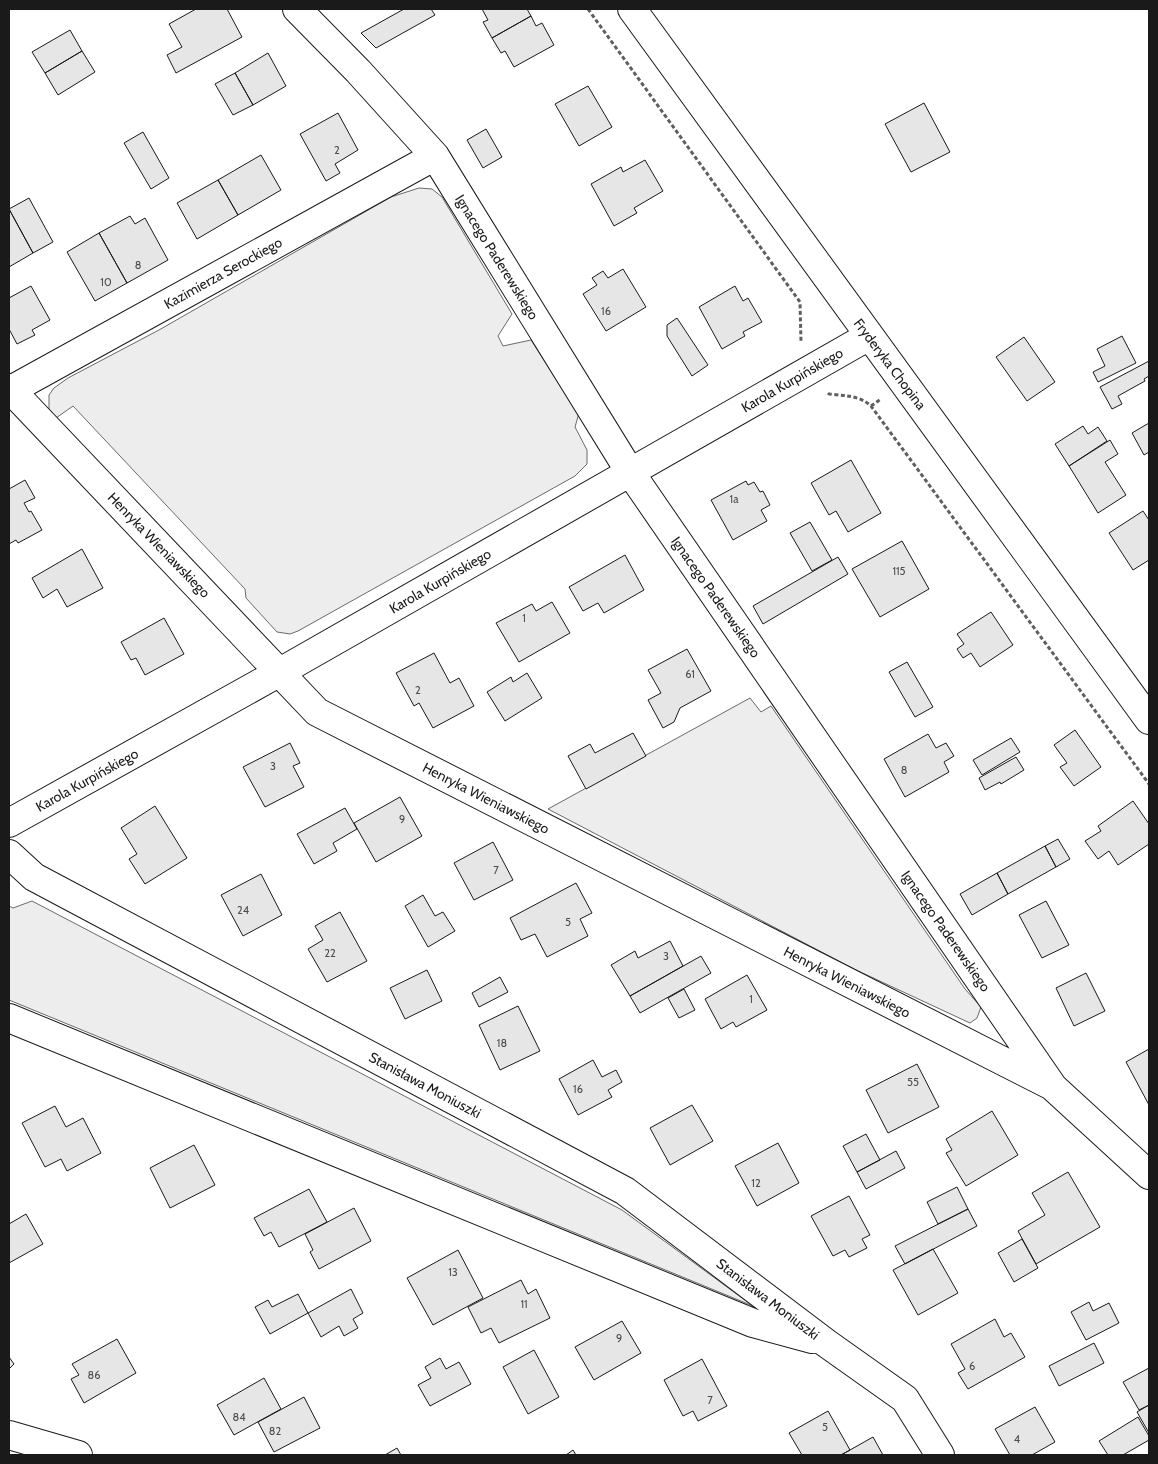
<svg xmlns="http://www.w3.org/2000/svg" width="1158" height="1464" font-family="Cabin,sans-serif">
<style>
.built{fill:#ededed;stroke:#6a6a6a}
.building{fill:#e6e6e6;stroke:#1a1a1a}
.lines{fill:none;stroke-linecap:round;stroke-linejoin:round}
.minor-casing{stroke:#1a1a1a;stroke-width:30}
.path{stroke:#5f5f5f;stroke-width:3;stroke-dasharray:4 2.5;stroke-linecap:butt}
.minor{stroke:#fff;stroke-width:28}
.labels{text-anchor:middle;dominant-baseline:central;stroke-width:4;stroke-linejoin:round;paint-order:stroke}
.number-label{font-size:11px;fill:#4d4d4d}
.street-label{font-size:14px;fill:#1a1a1a;stroke:#fff}
</style>
<rect width="100%" height="100%" fill="#fff"/>
<!-- built -->
<path class="built" d="M419,188L432,189L442,197L512,314L498,336L503,346L531,340L573,406L579,413L575,427L587,450V464L575,476L298,631L290,634L277,632L246,598L245,589L73,406L56,418L49,409V395L54,388L68,378L159,330L391,197Z
M750,698L761,712L771,706L965,989L981,1007L977,1018L970,1023L856,970L548,809Z
M32,901L622,1210L753,1306L9,1000V906L13,908Z"/>
<!-- building -->
<path class="building" d="M196,9H227L242,37L176,73L167,55L182,47L169,24Z
M404,9H431L435,15L376,48L361,33Z
M482,9H527L531,16L492,38L483,22L488,20Z
M531,16L536,26L542,23L554,45L514,67L505,51L501,53L492,38Z
M70,30L82,51L45,73L32,52Z
M82,51L95,72L58,95L45,73Z
M268,53L286,86L253,105L235,73Z
M235,73L253,105L233,115L215,84Z
M588,86L612,127L579,146L555,104Z
M924,103L950,152L911,172L885,124Z
M338,113L358,150L335,164L340,173L326,181L300,134Z
M486,129L502,157L483,168L467,140Z
M143,132L169,178L151,189L124,143Z
M261,155L281,190L238,215L218,180Z
M645,160L663,191L634,208L637,213L614,226L591,184L621,167L623,172Z
M218,180L238,215L197,239L177,203Z
M29,198L53,242L33,253L9,209Z
M9,209L33,253L9,267Z
M130,216L135,224L145,218L168,260L127,283L99,233Z
M99,233L127,283L95,301L67,252Z
M623,269L646,307L606,331L583,294L597,285L592,278L603,271L608,278Z
M31,286L50,320L32,330L35,335L17,344L9,329V298Z
M735,286L743,301L748,298L762,322L743,332L745,336L722,349L699,307Z
M677,318L708,365L692,376L667,336V325Z
M1122,336L1136,363L1098,382L1093,372L1105,366L1097,349Z
M1024,337L1055,382L1027,401L996,357Z
M1149,361V376L1144,379L1145,381L1118,396L1122,404L1112,409L1100,387Z
M1149,423V452L1144,455L1132,433Z
M1083,426L1088,434L1098,427L1107,441L1069,466L1055,444Z
M1110,440L1118,454L1105,462L1126,495L1098,513L1069,466Z
M851,460L881,513L848,532L836,511L829,515L811,483Z
M25,480L35,498L24,503L29,512L31,511L42,530L18,543L16,540L9,544V489Z
M746,481L748,485L754,482L760,492L763,491L770,505L761,510L767,521L733,540L711,500Z
M1143,511L1149,520V560L1133,570L1109,533Z
M810,522L832,560L812,571L790,533Z
M902,541L929,589L880,617L852,569Z
M82,549L103,588L67,607L57,589L43,598L32,578Z
M625,555L644,590L604,613L598,603L583,611L569,587Z
M838,557L848,574L763,624L753,606Z
M552,602L570,633L519,662L496,623L532,604L536,611Z
M991,612L1013,645L980,667L971,653L963,658L957,649L964,644L957,634Z
M164,618L184,654L145,675L136,658L131,660L121,642Z
M687,649L711,691L680,708L674,722L663,728L648,700L661,693L648,670Z
M434,653L450,683L459,678L474,706L433,728L419,703L414,706L396,673Z
M907,662L933,707L915,717L889,672Z
M527,673L542,698L505,721L487,692L511,677L513,682Z
M1075,730L1101,767L1074,786L1060,767L1067,763L1054,745Z
M633,733L646,756L586,789L568,756L590,744L595,753Z
M928,734L936,748L946,743L954,756L944,762L949,772L905,797L884,759Z
M1011,738L1020,752L982,775L973,760Z
M290,743L300,763L293,766L304,787L265,807L243,767Z
M1016,757L1024,770L1001,784L1000,782L985,790L979,778Z
M400,797L422,836L376,862L354,823Z
M1133,801L1149,824V844L1118,865L1109,851L1098,859L1085,841L1101,831L1098,826Z
M155,806L187,858L145,884L129,859L137,854L121,828Z
M345,808L357,829L333,843L337,851L314,864L297,834Z
M1058,839L1070,859L1056,867L1045,846Z
M493,842L513,880L474,900L454,863Z
M1045,846L1056,867L1008,894L997,873Z
M997,873L1008,894L972,915L960,894Z
M261,874L282,915L243,936L221,895Z
M576,883L592,913L580,919L588,936L547,957L535,934L521,940L510,918Z
M423,895L435,916L443,912L455,931L428,947L405,906Z
M1046,901L1069,945L1042,958L1019,915Z
M340,912L367,961L327,982L308,949L323,940L315,926Z
M670,941L683,966L630,996L611,965L635,951L638,958Z
M701,956L711,973L640,1013L630,996Z
M427,970L442,1001L405,1019L390,988Z
M1086,973L1105,1011L1074,1026L1056,988Z
M747,975L767,1010L736,1027L733,1022L721,1029L705,999Z
M500,977L508,992L479,1007L472,993Z
M684,989L695,1010L679,1018L668,998Z
M518,1006L540,1051L500,1070L479,1025Z
M1149,1049V1105L1126,1062Z
M593,1060L602,1077L616,1070L622,1082L608,1090L612,1097L578,1115L559,1079Z
M917,1064L939,1107L888,1133L866,1090Z
M692,1105L713,1141L670,1165L650,1128Z
M55,1106L66,1127L83,1118L101,1153L67,1171L61,1159L45,1167L22,1123Z
M992,1111L1018,1155L966,1186L946,1153L952,1150L946,1139Z
M866,1134L880,1160L857,1172L843,1146Z
M778,1143L799,1183L757,1206L735,1166Z
M194,1145L215,1185L170,1208L150,1168Z
M896,1151L905,1168L866,1189L857,1172Z
M1068,1172L1100,1227L1036,1264L1018,1231L1045,1215L1032,1193Z
M957,1187L968,1209L938,1224L927,1202Z
M309,1189L327,1222L279,1247L271,1232L264,1236L254,1218Z
M849,1196L870,1235L862,1239L867,1248L849,1257L845,1250L833,1256L811,1216Z
M354,1208L371,1241L319,1269L310,1252L313,1250L305,1234Z
M968,1209L977,1226L905,1264L895,1246Z
M26,1214L43,1244L9,1263V1224Z
M1022,1239L1038,1268L1014,1282L998,1253Z
M933,1249L958,1293L918,1315L893,1270Z
M458,1250L483,1298L433,1325L407,1278Z
M521,1280L528,1294L536,1289L550,1318L499,1343L491,1328L481,1333L468,1307Z
M351,1289L363,1313L353,1319L358,1328L344,1336L339,1326L321,1337L308,1313Z
M298,1294L308,1313L270,1334L255,1307L268,1300L272,1307Z
M1089,1302L1093,1311L1109,1303L1119,1323L1086,1340L1071,1312Z
M995,1319L1004,1337L1011,1333L1025,1357L968,1389L958,1373L965,1369L951,1344Z
M622,1321L641,1353L594,1380L575,1347Z
M117,1339L136,1373L84,1403L71,1379L79,1375L72,1364Z
M1094,1343L1104,1363L1059,1386L1049,1366Z
M534,1350L559,1397L528,1414L503,1367Z
M9,1357L14,1364L9,1369Z
M440,1358L446,1369L459,1362L471,1384L430,1406L418,1385L431,1378L425,1367Z
M702,1359L727,1406L698,1421L693,1411L683,1416L664,1380Z
M1149,1368V1405L1139,1410L1123,1382Z
M264,1378L281,1409L234,1435L217,1405Z
M304,1397L320,1428L274,1452L258,1422Z
M1149,1405V1433L1137,1412Z
M1035,1407L1055,1442L1032,1455H1010L995,1429Z
M828,1411L850,1450L841,1455H802L789,1433Z
M1138,1417L1149,1436V1440L1123,1455H1108L1099,1441Z
M873,1437L883,1455H841L850,1450Z
M397,1448L401,1455H385Z
M573,1450L576,1455H566Z"/>
<g class="lines">
<defs>
<path id="minor" d="M297,9L358,71L435,156L630,472L1053,1087L1149,1175
M632,9L1149,720
M9,388L317,712L1050,1085
M11,390L435,156
M9,823L280,672L869,336
M9,854L34,877L625,1191L826,1343L905,1399L940,1455
M9,1018L753,1323L812,1339
M9,1435L78,1455"/>
</defs>
<!-- minor casing -->
<use href="#minor" class="minor-casing"/>
<!-- path -->
<path class="path" d="M588,9L800,302L801,342
M828,393L829,394C845,396 859,395 871,406L1149,784
M871,406L881,399"/>
<!-- minor -->
<use href="#minor" class="minor"/>
</g>
<g class="labels">
<!-- number labels -->
<g class="number-label">
<text x="337" y="150">2</text>
<text x="138" y="265">8</text>
<text x="106" y="282">10</text>
<text x="606" y="311">16</text>
<text x="734" y="499">1a</text>
<text x="899" y="571">115</text>
<text x="524" y="618">1</text>
<text x="690" y="674">61</text>
<text x="418" y="690">2</text>
<text x="273" y="766">3</text>
<text x="904" y="770">8</text>
<text x="402" y="819">9</text>
<text x="496" y="870">7</text>
<text x="243" y="910">24</text>
<text x="568" y="922">5</text>
<text x="330" y="953">22</text>
<text x="666" y="956">3</text>
<text x="751" y="999">1</text>
<text x="502" y="1043">18</text>
<text x="913" y="1082">55</text>
<text x="578" y="1089">16</text>
<text x="756" y="1183">12</text>
<text x="453" y="1272">13</text>
<text x="524" y="1304">11</text>
<text x="619" y="1338">9</text>
<text x="972" y="1366">6</text>
<text x="94" y="1375">86</text>
<text x="710" y="1400">7</text>
<text x="239" y="1417">84</text>
<text x="825" y="1427">5</text>
<text x="275" y="1431">82</text>
<text x="1017" y="1439">4</text>
</g>
<!-- street labels -->
<g class="street-label">
<text transform="translate(497 257) rotate(58)">Ignacego Paderewskiego</text>
<text transform="translate(223 273) rotate(-29)">Kazimierza Serockiego</text>
<text transform="translate(890 364) rotate(53)">Fryderyka Chopina</text>
<text transform="translate(792 380) rotate(-30)">Karola Kurpińskiego</text>
<text transform="translate(159 545) rotate(46)">Henryka Wieniawskiego</text>
<text transform="translate(440 581) rotate(-30)">Karola Kurpińskiego</text>
<text transform="translate(716 597) rotate(55)">Ignacego Paderewskiego</text>
<text transform="translate(87 780) rotate(-29)">Karola Kurpińskiego</text>
<text transform="translate(486 798) rotate(27)">Henryka Wieniawskiego</text>
<text transform="translate(946 931) rotate(55)">Ignacego Paderewskiego</text>
<text transform="translate(847 982) rotate(27)">Henryka Wieniawskiego</text>
<text transform="translate(425 1085) rotate(28)">Stanisława Moniuszki</text>
<text transform="translate(768 1299) rotate(37)">Stanisława Moniuszki</text>
</g>
</g>
<!-- border -->
<rect width="1158" height="1464" fill="none" stroke="#1a1a1a" stroke-width="20"/>
</svg>
